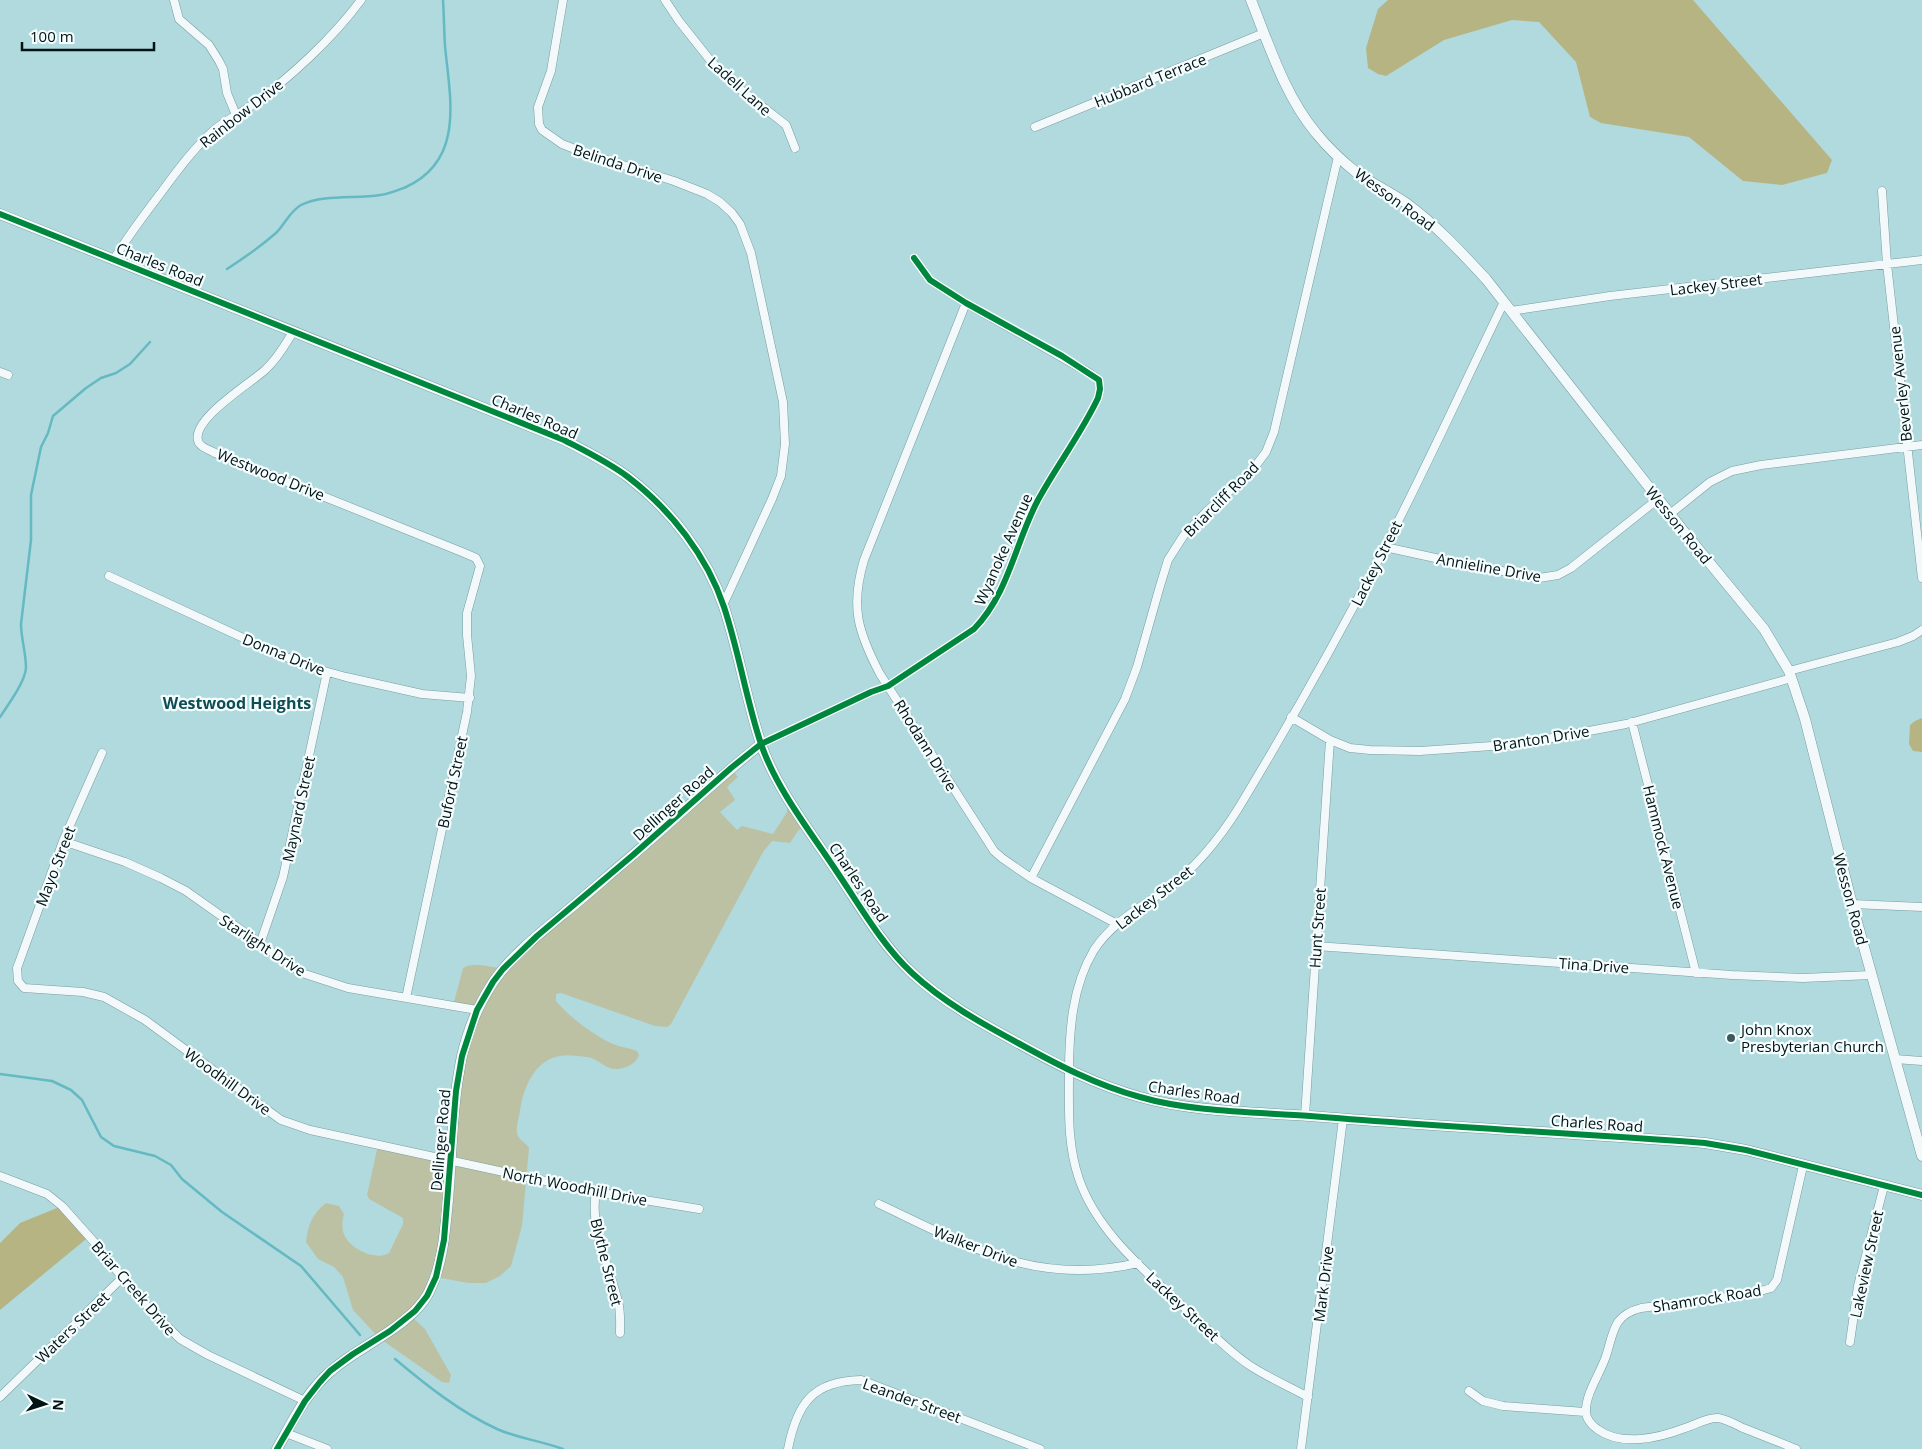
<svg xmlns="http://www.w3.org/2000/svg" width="1922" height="1449" font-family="'Open Sans',sans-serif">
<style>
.green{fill:#bdc1a4}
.forest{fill:#b7b483}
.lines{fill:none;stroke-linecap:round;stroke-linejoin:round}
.stream{stroke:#65b9c2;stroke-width:2.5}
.minor-casing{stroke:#7a9c9f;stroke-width:9}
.tertiary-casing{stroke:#7a9c9f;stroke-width:11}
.minor{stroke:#f3f9fa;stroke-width:8}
.tertiary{stroke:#f3f9fa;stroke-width:10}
.cycleway-casing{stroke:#f6fdfe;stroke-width:9}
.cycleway{stroke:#00873e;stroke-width:6}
.poi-dot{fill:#3e595b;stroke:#f6fdfe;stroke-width:2}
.labels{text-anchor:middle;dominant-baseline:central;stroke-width:4.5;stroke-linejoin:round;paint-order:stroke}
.street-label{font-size:15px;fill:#001315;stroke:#f6fdfe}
.poi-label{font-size:15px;fill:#001315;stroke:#f6fdfe;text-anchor:start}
.neighbourhood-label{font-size:16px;font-weight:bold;fill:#0c4e54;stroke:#f6fdfe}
</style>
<rect width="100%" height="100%" fill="#b0dade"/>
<!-- green -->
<path class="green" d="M731,768L738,777L727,787L735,800L720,812L737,830L742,826L773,834L787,812V806L806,825L798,831L790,843L772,841L763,852L671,1024L667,1027L655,1026L561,993L556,994V1001C568,1016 595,1036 613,1044C621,1047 629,1048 637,1051L639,1055C636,1064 624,1070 614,1069C604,1068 597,1058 587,1057C578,1056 568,1055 560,1056C534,1060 523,1089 520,1111C519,1117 516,1127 517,1133C519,1141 526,1142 529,1148L522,1226L511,1266L500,1276L486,1283H468L436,1277L410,1315L425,1329L451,1375L449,1383L442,1382L379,1338L353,1310L343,1277L334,1267L318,1259L306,1242C308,1225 312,1214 326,1203L339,1206L344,1214C342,1222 341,1231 346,1238C353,1250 377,1261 389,1253L403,1224V1218L369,1199L367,1195L378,1145L450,1161L456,1091L477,1011L453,1006L463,968C473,961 491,967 503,969Z"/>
<!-- forest -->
<path class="forest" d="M1388,0H1693L1832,160L1827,173L1782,185L1743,181L1689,137L1601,123L1590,117L1576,62L1539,22L1512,20L1444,40L1386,76L1378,74L1368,68L1366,48L1378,9Z
M1922,718V752L1913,751L1909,744L1910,725L1915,721Z
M62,1206L91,1235L0,1310V1243L20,1223Z"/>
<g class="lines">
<!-- stream -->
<path class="stream" d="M227,269C244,258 261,246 276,233C285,224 290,211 301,205C323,194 357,199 380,195C389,194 398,190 406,187C465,160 450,98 445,46C444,31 444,15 443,0
M0,717C8,705 25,682 26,668C26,653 21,638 21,624L31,540V495L41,447L48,433L53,416L86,388L101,378L116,373L130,364L150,342
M0,1074L52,1081L71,1090L82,1100L101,1137L114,1146L155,1156L171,1165L182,1179L222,1212L301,1266L360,1335
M395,1359C426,1385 460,1412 497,1429C517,1438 541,1441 563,1449"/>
<defs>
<path id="minor" d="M174,0L179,19L209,45L219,61L223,69L227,93L236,115
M563,0L551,71L538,107L539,124L542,130L562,144L585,153L674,181L707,194L720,202L732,213L740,224L751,253L783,402L785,444L781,476L772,499L723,605
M665,0L679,21L710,60L736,86L786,125L795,148
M1035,127L1264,33
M1882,191L1887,264L1922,578
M114,259C128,236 144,215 160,194C177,171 193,149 214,130C225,121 237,115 249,107C289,79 332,39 361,0
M966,303L864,560C850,607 858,632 880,674L994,851L1002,858L1031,878L1117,924
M1511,311L1610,296L1922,260
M293,332C285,345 278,358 266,369C253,382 187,421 199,443C202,448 210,450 215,453L462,552L476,558L480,566L467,613V635L471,676L467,712L406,998
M0,372L8,375
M1670,514L1710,482L1732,471L1761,465L1922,445
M1385,547L1449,561L1539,578L1558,575L1571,568L1658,499
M109,576L278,654L317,669L346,677L422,694L470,698
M1789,671L1898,642L1913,636L1922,630
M1291,717L1330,740L1350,748L1370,750L1420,751L1506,745L1536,741L1626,724L1792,678
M1632,722L1696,973
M761,744L871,692L888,686L974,629C1009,593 1015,543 1038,500C1057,465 1081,434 1098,398L1100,389L1099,380L1091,374L966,303L930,280L914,258
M102,753L63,841L20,960L17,968L18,981L24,988L83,992L104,997L145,1020L281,1120L310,1130L596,1192L699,1209
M63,841L125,862L161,878L186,891L302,973L348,988L477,1010
M1031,878L1125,699L1137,667L1160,586L1168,560L1184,535L1207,511L1251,472L1266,452L1274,432L1338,157
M1852,904L1922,907
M260,944L283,877L327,672
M1316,946L1732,975L1803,978L1871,975
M1895,1059L1922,1061
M1305,1116L1330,740
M0,1176L47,1194L62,1206L95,1243L136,1295L180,1339L208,1355L305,1401
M596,1192C589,1230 610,1266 618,1302C621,1312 620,1323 620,1333
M879,1204C968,1246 1036,1287 1138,1263
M1850,1342L1858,1286L1884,1186
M1469,1391L1483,1401L1503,1406L1585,1412
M0,1397L122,1278
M1308,1397C1288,1386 1267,1377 1249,1365C1227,1350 1208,1330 1189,1312C1148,1273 1098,1234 1079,1179C1067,1144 1069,1109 1069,1073C1069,1032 1072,986 1094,950C1114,919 1148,904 1176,882C1205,858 1228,827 1247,794C1295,714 1341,632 1384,549C1426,468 1464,384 1504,302
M286,1433L327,1449
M788,1449C797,1403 813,1381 861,1380L1040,1449
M1301,1449L1343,1119
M1796,1449C1779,1442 1761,1435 1743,1428C1735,1424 1726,1419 1718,1418C1708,1417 1695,1425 1685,1428C1659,1438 1621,1447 1597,1429C1591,1425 1585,1417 1586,1410C1586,1392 1602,1371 1607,1353C1614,1330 1614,1315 1641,1308L1750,1294L1771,1288L1777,1280L1803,1166"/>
<path id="tertiary" d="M1251,0C1269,45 1285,96 1316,133C1328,148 1342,161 1357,173C1373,184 1390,192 1406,203C1436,225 1461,252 1486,279L1685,533L1764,629L1789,671L1805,719L1852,904L1922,1156
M0,214L564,440C585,451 608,462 628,477C671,510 707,556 724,607C739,652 746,699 761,744C777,790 810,831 837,872C860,906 882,945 912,973C943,1002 981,1023 1018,1043C1058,1065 1096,1085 1140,1097C1191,1112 1257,1112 1310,1116C1442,1127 1573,1133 1705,1143L1746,1150L1922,1195
M277,1449C292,1422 307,1391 331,1371C359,1346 412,1326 429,1292C443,1264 445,1231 448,1200C452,1152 452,1103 462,1056C468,1030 479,1003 494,981C512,955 538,935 562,915C582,899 601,882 621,865C668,826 713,782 761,744"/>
</defs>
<!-- minor casing -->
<use href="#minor" class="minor-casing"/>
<!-- tertiary casing -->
<use href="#tertiary" class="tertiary-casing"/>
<!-- minor -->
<use href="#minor" class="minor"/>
<!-- tertiary -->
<use href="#tertiary" class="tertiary"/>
<defs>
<path id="cycleway" d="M0,214L564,440C585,451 608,462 628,477C671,510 707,556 724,607C739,652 746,699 761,744C777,790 810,831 837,872C860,906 882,945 912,973C943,1002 981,1023 1018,1043C1058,1065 1096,1085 1140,1097C1191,1112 1257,1112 1310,1116C1442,1127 1573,1133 1705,1143L1746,1150L1922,1195
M277,1449L305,1401L320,1382L330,1371L353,1354L390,1331L415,1311L427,1296L436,1277L444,1240L456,1091L462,1056L477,1010L493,982L503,969L537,936L633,855L731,768L761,744L871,692L888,686L974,629C1009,593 1015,543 1038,500C1057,465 1081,434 1098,398L1100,389L1099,380L1062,356L966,303L930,280L914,258"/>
</defs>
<!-- cycleway casing -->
<use href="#cycleway" class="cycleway-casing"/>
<!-- cycleway -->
<use href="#cycleway" class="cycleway"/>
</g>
<!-- markers -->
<circle class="poi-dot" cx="1731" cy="1038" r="5"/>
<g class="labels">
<!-- street labels -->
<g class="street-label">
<text transform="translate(1150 80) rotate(-22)">Hubbard Terrace</text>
<text transform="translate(740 86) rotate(42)">Ladell Lane</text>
<text transform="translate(241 113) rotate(-38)">Rainbow Drive</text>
<text transform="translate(618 163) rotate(18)">Belinda Drive</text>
<text transform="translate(1395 199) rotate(36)">Wesson Road</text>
<text transform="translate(160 264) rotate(22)">Charles Road</text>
<text transform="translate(1716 284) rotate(-7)">Lackey Street</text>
<text transform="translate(1900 384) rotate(-96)">Beverley Avenue</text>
<text transform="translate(535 416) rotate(23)">Charles Road</text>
<text transform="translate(271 474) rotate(22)">Westwood Drive</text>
<text transform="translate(1221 499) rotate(-45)">Briarcliff Road</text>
<text transform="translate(1679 525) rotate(51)">Wesson Road</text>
<text transform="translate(1003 549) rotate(-66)">Wyanoke Avenue</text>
<text transform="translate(1376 563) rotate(-63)">Lackey Street</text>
<text transform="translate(1489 567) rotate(10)">Annieline Drive</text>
<text transform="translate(284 654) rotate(22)">Donna Drive</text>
<text transform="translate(1541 738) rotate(-9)">Branton Drive</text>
<text transform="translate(926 745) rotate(58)">Rhodann Drive</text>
<text transform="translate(452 782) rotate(-78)">Buford Street</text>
<text transform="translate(673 803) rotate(-42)">Dellinger Road</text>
<text transform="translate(298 809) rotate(-78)">Maynard Street</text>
<text transform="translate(1664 847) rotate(76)">Hammock Avenue</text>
<text transform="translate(55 866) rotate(-69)">Mayo Street</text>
<text transform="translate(859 882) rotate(56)">Charles Road</text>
<text transform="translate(1154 897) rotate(-38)">Lackey Street</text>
<text transform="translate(1851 899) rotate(75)">Wesson Road</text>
<text transform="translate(1317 928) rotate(-86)">Hunt Street</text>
<text transform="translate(263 945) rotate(33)">Starlight Drive</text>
<text transform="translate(1594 965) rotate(4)">Tina Drive</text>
<text transform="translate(228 1081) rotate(36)">Woodhill Drive</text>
<text transform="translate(1194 1092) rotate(8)">Charles Road</text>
<text transform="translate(1597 1123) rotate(4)">Charles Road</text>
<text transform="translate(440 1140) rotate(-85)">Dellinger Road</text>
<text transform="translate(575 1186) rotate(11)">North Woodhill Drive</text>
<text transform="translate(976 1246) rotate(21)">Walker Drive</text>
<text transform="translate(607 1262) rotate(76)">Blythe Street</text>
<text transform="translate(1866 1264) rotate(-78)">Lakeview Street</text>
<text transform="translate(1323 1284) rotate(-83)">Mark Drive</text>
<text transform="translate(134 1288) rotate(49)">Briar Creek Drive</text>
<text transform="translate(1707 1298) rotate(-9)">Shamrock Road</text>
<text transform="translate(1183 1306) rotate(43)">Lackey Street</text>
<text transform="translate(72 1327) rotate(-44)">Waters Street</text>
<text transform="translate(912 1400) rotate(20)">Leander Street</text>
</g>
<!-- poi labels -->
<g class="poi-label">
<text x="1741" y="1029">John Knox<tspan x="1741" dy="17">Presbyterian Church</tspan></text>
</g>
<!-- neighbourhood labels -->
<g class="neighbourhood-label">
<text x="237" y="703">Westwood Heights</text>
</g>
</g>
<!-- north arrow -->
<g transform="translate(45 1404) rotate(94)" stroke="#f6fdfe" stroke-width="4" paint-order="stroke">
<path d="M0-4L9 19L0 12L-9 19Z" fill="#001315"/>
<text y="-8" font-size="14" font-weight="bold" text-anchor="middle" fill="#001315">N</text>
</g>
<!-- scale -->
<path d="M22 42v8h132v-8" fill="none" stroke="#001315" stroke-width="2.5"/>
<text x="30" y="42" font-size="15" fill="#001315" stroke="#f6fdfe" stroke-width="4" paint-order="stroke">100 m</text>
</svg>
